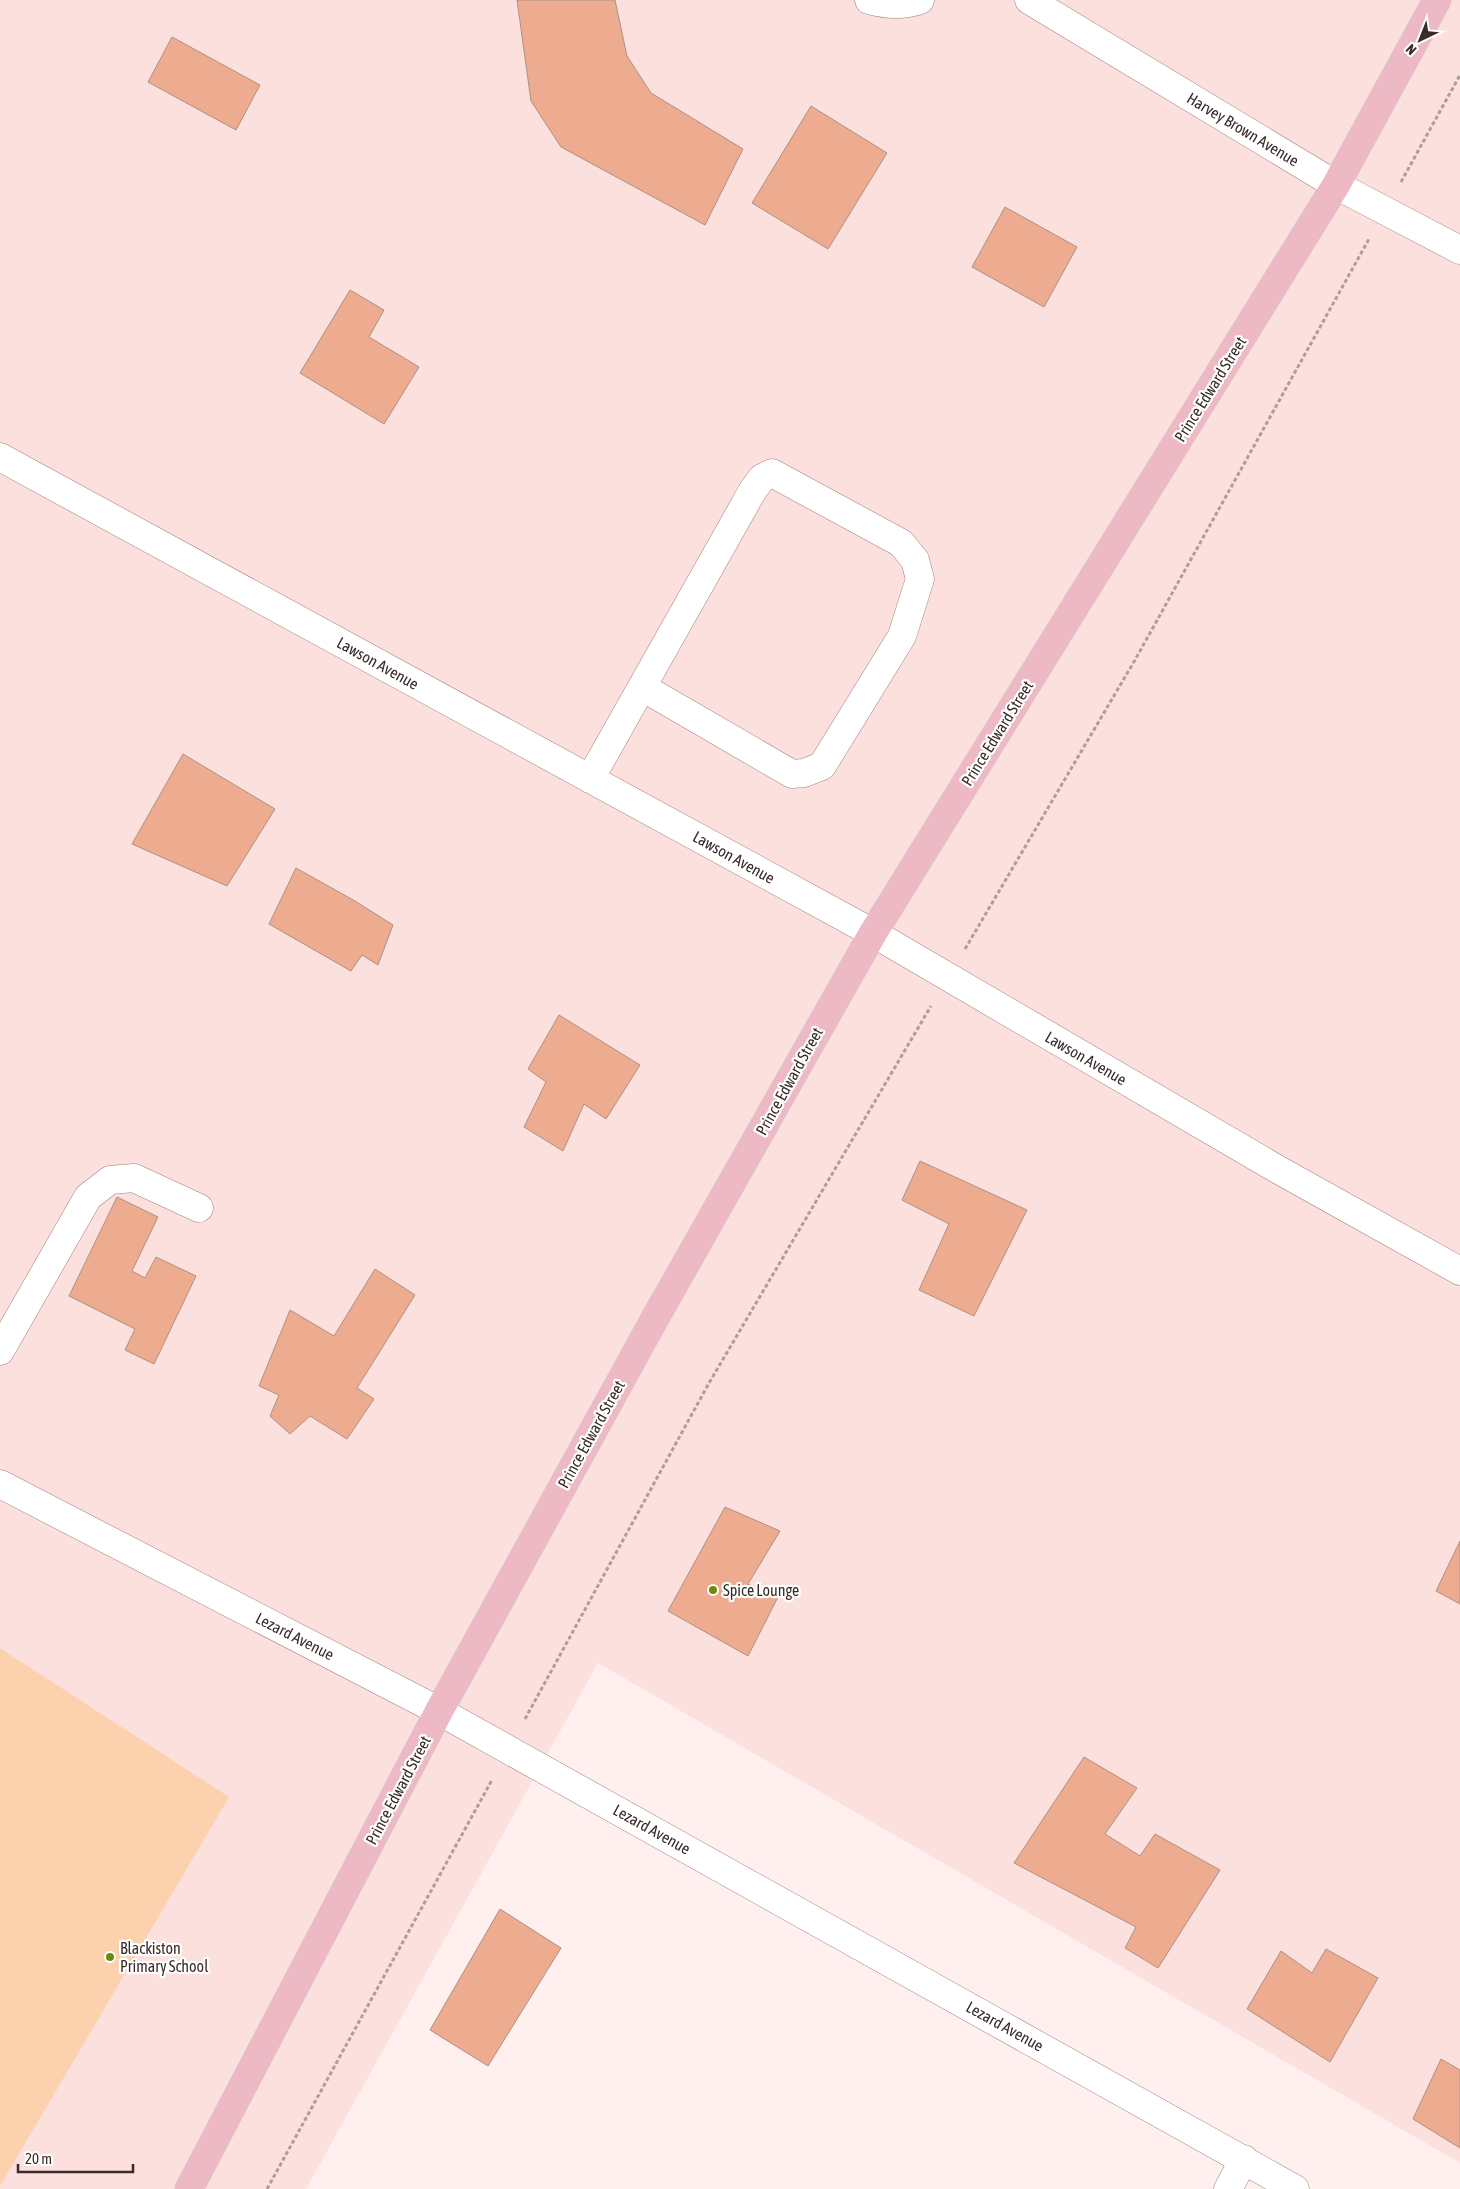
<svg xmlns="http://www.w3.org/2000/svg" width="1460" height="2189" font-family="'Asap Condensed',sans-serif">
<style>
.built{fill:#fce0dd}
.green{fill:#fbd2ad}
.building{fill:#edac8f;stroke:#ae9083}
.lines{fill:none;stroke-linecap:round;stroke-linejoin:round}
.minor-casing{stroke:#a2827e;stroke-width:29}
.major-casing{stroke:#d3d0d0;stroke-width:29}
.path{stroke:#ac9e9c;stroke-width:3;stroke-dasharray:4 2.5;stroke-linecap:butt}
.minor{stroke:#fff;stroke-width:28}
.major{stroke:#ecb9c5;stroke-width:28}
.poi-dot{fill:#6c8b0b;stroke:#fff;stroke-width:2}
.labels{text-anchor:middle;dominant-baseline:central;stroke-width:4.5;stroke-linejoin:round;paint-order:stroke}
.street-label{font-size:16px;fill:#382b29;stroke:#fff}
.poi-label{font-size:16px;fill:#382b29;stroke:#fff;text-anchor:start}
</style>
<rect width="100%" height="100%" fill="#fff0ef"/>
<!-- built -->
<path class="built" d="M0,0H1460V2163L598,1663L306,2189H0Z"/>
<!-- green -->
<path class="green" d="M0,1648L229,1797L0,2186Z"/>
<!-- building -->
<path class="building" d="M517,0H615L627,56L651,93L743,149L705,225L561,147L531,101Z
M172,37L260,85L236,130L148,82Z
M811,106L887,153L828,249L752,203Z
M1005,207L1077,247L1044,307L972,267Z
M350,290L384,310L369,337L419,367L384,424L300,373Z
M183,754L275,809L227,886L132,844Z
M296,868L355,901L393,925L378,965L362,955L351,971L269,924Z
M559,1015L640,1065L606,1119L584,1104L563,1151L524,1127L546,1082L528,1069Z
M920,1161L1027,1210L974,1316L919,1290L949,1224L902,1200Z
M117,1197L158,1217L132,1271L145,1278L156,1257L196,1276L154,1364L125,1350L135,1329L69,1296Z
M375,1269L415,1295L357,1388L374,1399L347,1439L310,1416L290,1434L270,1416L279,1395L259,1386L290,1310L334,1336Z
M725,1507L780,1531L748,1584L778,1597L748,1656L668,1611Z
M1460,1541V1604L1436,1591Z
M1084,1757L1137,1788L1105,1834L1140,1856L1155,1834L1220,1870L1158,1968L1125,1948L1136,1927L1014,1863Z
M500,1909L561,1948L488,2066L430,2030Z
M1326,1949L1378,1978L1330,2062L1247,2009L1281,1951L1312,1973Z
M1441,2059L1460,2070V2148L1413,2119Z"/>
<g class="lines">
<defs>
<path id="minor" d="M869,0C887,5 903,6 920,0
M1029,0L1336,185L1460,250
M0,457L873,933L1277,1169L1460,1271
M590,779L753,490L762,478L772,473L901,543L915,560L920,579L902,636L822,766L804,773L792,774L642,687
M0,1351L88,1197L110,1180L134,1178L199,1208
M0,1484L439,1711L1295,2189
M1228,2189L1244,2159"/>
<path id="major" d="M189,2189L439,1711L654,1320L873,933L1336,185L1437,0"/>
</defs>
<!-- minor casing -->
<use href="#minor" class="minor-casing"/>
<!-- major casing -->
<use href="#major" class="major-casing"/>
<!-- path -->
<path class="path" d="M1401,182L1460,75
M965,949L1135,660L1369,239
M525,1719L709,1383L931,1006
M267,2189L492,1780"/>
<!-- minor -->
<use href="#minor" class="minor"/>
<!-- major -->
<use href="#major" class="major"/>
</g>
<!-- markers -->
<g class="poi-dot">
<circle cx="713" cy="1590" r="5"/>
<circle cx="110" cy="1957" r="5"/>
</g>
<g class="labels">
<!-- street labels -->
<g class="street-label">
<text transform="translate(1243 129) rotate(31)">Harvey Brown Avenue</text>
<text transform="translate(1210 389) rotate(-58)">Prince Edward Street</text>
<text transform="translate(378 663) rotate(29)">Lawson Avenue</text>
<text transform="translate(997 733) rotate(-58)">Prince Edward Street</text>
<text transform="translate(734 857) rotate(29)">Lawson Avenue</text>
<text transform="translate(1086 1058) rotate(30)">Lawson Avenue</text>
<text transform="translate(789 1081) rotate(-61)">Prince Edward Street</text>
<text transform="translate(591 1434) rotate(-61)">Prince Edward Street</text>
<text transform="translate(295 1636) rotate(27)">Lezard Avenue</text>
<text transform="translate(398 1790) rotate(-62)">Prince Edward Street</text>
<text transform="translate(652 1829) rotate(29)">Lezard Avenue</text>
<text transform="translate(1005 2026) rotate(29)">Lezard Avenue</text>
</g>
<!-- poi labels -->
<g class="poi-label">
<text x="723" y="1590">Spice Lounge</text>
<text x="120" y="1948">Blackiston<tspan x="120" dy="18">Primary School</tspan></text>
</g>
</g>
<!-- north arrow -->
<g transform="translate(1420 40) rotate(223)" stroke="#ffffff" stroke-width="4" paint-order="stroke">
<path d="M0-4L9 19L0 12L-9 19Z" fill="#382b29"/>
<text y="-8" font-size="14" font-weight="bold" text-anchor="middle" fill="#382b29">N</text>
</g>
<!-- scale -->
<path d="M18 2164v8h115v-8" fill="none" stroke="#382b29" stroke-width="2.5"/>
<text x="25" y="2164" font-size="15" fill="#382b29" stroke="#ffffff" stroke-width="4" paint-order="stroke">20 m</text>
</svg>
